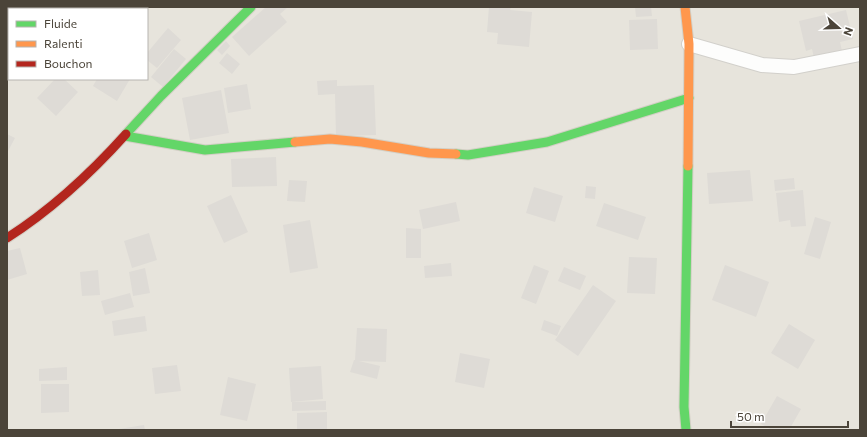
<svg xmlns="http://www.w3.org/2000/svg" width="867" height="437" font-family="Commissioner,sans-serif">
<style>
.residential{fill:#e7e4dc;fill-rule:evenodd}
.building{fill:#dedbd6}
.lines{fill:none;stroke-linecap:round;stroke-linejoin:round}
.street-casing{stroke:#d2d0cb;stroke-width:16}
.fast-casing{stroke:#d3cfc5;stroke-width:11}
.slow-casing{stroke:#d3cfc5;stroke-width:11}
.jam-casing{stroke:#d3cfc5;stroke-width:11}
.street{stroke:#fdfdfc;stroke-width:14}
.fast{stroke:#63d668;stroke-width:9}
.slow{stroke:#ff974d;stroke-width:9}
.jam{stroke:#b3261e;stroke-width:9}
</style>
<rect width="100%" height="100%" fill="#f4f2ee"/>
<!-- residential -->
<path class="residential" d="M7,7H860V430H7ZM9,9H147V79H9Z"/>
<!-- building -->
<path class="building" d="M42,7H60L58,9H43Z
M72,7H98L97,9H71Z
M266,7H288L280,14L287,22L249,56L232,37Z
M489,7H511L510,10L532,12L529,47L497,44L498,33L487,32Z
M635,7H651L652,16L636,17Z
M846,10L853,39L840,42L844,60L816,66L812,49L806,51L799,21Z
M657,19L658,49L630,50L629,20Z
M168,28L181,40L157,68L147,60V53Z
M226,41L230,46L222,55L217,50Z
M174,49L186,59L163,87L151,77Z
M227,53L240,64L232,74L219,63Z
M55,79H64L78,92L56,116L37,98Z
M97,79H130L117,101L93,86Z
M337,80V86L374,85L376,135L336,136L335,94L318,95L317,81Z
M247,84L251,109L228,113L224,88Z
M221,90L229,133L190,140L182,98Z
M7,134L15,138L7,153Z
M276,157L277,186L232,187L231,159Z
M750,170L753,201L709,204L707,173Z
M794,178L795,189L775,191L774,180Z
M289,180L307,181L305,202L287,201Z
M586,186L596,187L595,199L585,198Z
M534,187L563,196L555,222L526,213Z
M803,190L806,226L791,227L790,220L779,222L776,193Z
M231,195L248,232L224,243L207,206Z
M456,202L460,221L423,229L419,210Z
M604,203L646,217L638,240L596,226Z
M815,217L831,222L820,259L804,254Z
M310,220L318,268L290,273L283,225Z
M406,228L421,229V258H406Z
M149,233L157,260L132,268L124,241Z
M20,248L27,274L7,280V251Z
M629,257L657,258L655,294L627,293Z
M451,263L452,276L425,278L424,266Z
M534,265L549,271L536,304L521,298Z
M725,265L769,282L756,317L712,300Z
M564,267L586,276L580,290L558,281Z
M145,268L150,293L133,296L129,272Z
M98,270L100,295L82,296L80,272Z
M593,285L616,301L578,356L555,340Z
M130,293L134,307L105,315L101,301Z
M145,316L147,331L114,336L112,321Z
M544,320L561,326L557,336L541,330Z
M789,324L815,340L798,369L771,353Z
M357,328L387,329L386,362L359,361L380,366L377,379L350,372L354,360H355Z
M460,353L490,359L484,388L455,382Z
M177,365L181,391L155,394L152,368Z
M321,366L323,399L291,402L289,368Z
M67,367V380L39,381V369Z
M228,377L256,384L247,421L220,415Z
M41,384H69V412L41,413Z
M777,396L801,409L789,430H772L761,424Z
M326,401V410L292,411V402Z
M327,412V430H297V413Z
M144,425L145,430H119V429Z"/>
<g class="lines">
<defs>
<path id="street" d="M689,44L762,65L794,67L860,54"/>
<path id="fast" d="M126,134L161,96L251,7
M125,136L205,150L295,142
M456,154L468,155L547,142L689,98
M686,430L684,407L688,166"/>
<path id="slow" d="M685,7L689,44L688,166
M295,142L330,139L362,142L429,153L456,154"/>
<path id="jam" d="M7,238C51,210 91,173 126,134"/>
</defs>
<!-- street casing -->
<use href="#street" class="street-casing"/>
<!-- fast casing -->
<use href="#fast" class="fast-casing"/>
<!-- slow casing -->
<use href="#slow" class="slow-casing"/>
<!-- jam casing -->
<use href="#jam" class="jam-casing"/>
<!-- street -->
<use href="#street" class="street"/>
<!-- fast -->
<use href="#fast" class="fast"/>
<!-- slow -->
<use href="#slow" class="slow"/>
<!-- jam -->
<use href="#jam" class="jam"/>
</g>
<!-- border -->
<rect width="867" height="437" fill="none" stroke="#4b4439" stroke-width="16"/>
<!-- legend -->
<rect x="8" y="8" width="140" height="72" fill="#ffffff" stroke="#b7b4b0"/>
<rect x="16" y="21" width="20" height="6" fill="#63d668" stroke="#b7b4b0"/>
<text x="44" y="28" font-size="12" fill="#4b4439">Fluide</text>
<rect x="16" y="41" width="20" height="6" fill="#ff974d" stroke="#b7b4b0"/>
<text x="44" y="48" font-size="12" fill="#4b4439">Ralenti</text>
<rect x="16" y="61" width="20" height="6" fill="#b3261e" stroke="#b7b4b0"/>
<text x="44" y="68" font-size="12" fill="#4b4439">Bouchon</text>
<!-- north arrow -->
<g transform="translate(839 28) rotate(110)" stroke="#ffffff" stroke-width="3" paint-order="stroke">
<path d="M0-3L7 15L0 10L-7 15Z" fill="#4b4439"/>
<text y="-6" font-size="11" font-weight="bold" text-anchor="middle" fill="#4b4439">N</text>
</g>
<!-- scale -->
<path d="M731 421v6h117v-6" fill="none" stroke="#4b4439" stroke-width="2"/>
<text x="737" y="421" font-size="12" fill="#4b4439" stroke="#ffffff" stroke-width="3" paint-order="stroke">50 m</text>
</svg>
